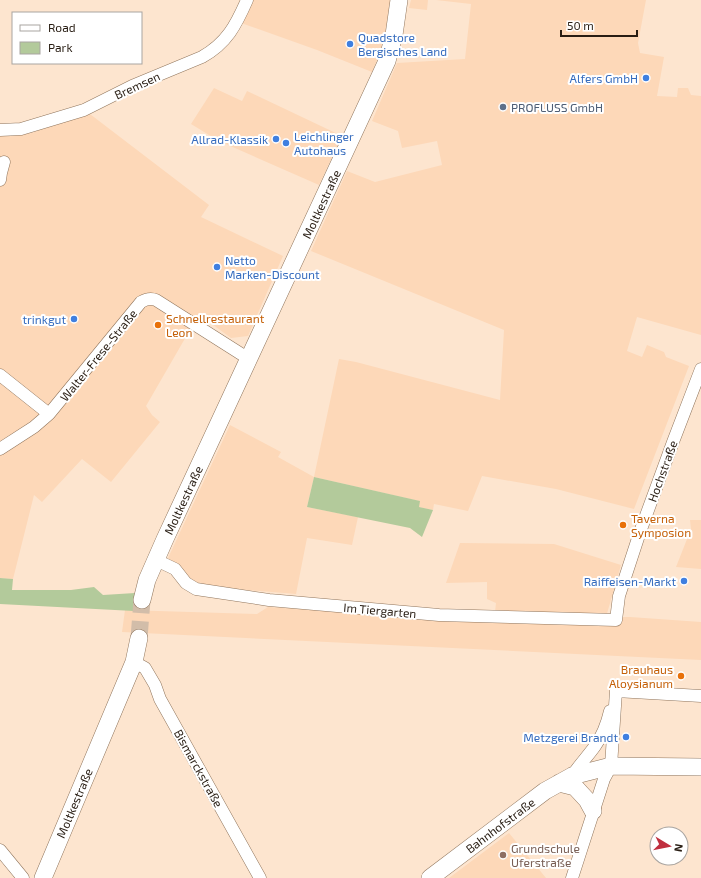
<svg xmlns="http://www.w3.org/2000/svg" width="701" height="878" font-family="'Exo 2',sans-serif">
<style>
.built{fill:#fdd8b8}
.green{fill:#b3ca9b}
.lines{fill:none;stroke-linecap:round;stroke-linejoin:round}
.secondary-tunnel{stroke:#d2bda9;stroke-width:17;stroke-dasharray:17 8;stroke-linecap:butt}
.street-casing{stroke:#90755c;stroke-width:13}
.secondary-casing{stroke:#90755c;stroke-width:18}
.street{stroke:#fff;stroke-width:12}
.secondary{stroke:#fff;stroke-width:17}
.shop-dot{fill:#3f7fe0;stroke:#fff;stroke-width:1.5}
.service-dot{fill:#5c6f8a;stroke:#fff;stroke-width:1.5}
.food-dot{fill:#e8710a;stroke:#fff;stroke-width:1.5}
.education-dot{fill:#8d6e63;stroke:#fff;stroke-width:1.5}
.labels{text-anchor:middle;dominant-baseline:central;stroke-width:4;stroke-linejoin:round;paint-order:stroke}
.shop-label{font-size:12px;fill:#366cbe;stroke:#fff;text-anchor:end}
.street-label{font-size:12px;fill:#281d13;stroke:#fff}
.service-label{font-size:12px;fill:#4e5e75;stroke:#fff;text-anchor:start}
.food-label{font-size:12px;fill:#c56008;stroke:#fff;text-anchor:start}
.education-label{font-size:12px;fill:#785e54;stroke:#fff;text-anchor:start}
</style>
<rect width="100%" height="100%" fill="#fde5cf"/>
<!-- built -->
<path class="built" d="M252,0H391L389,19L382,48L372,72L317,50L241,23Z
M411,0H428L427,10L409,8Z
M436,0H646L638,43L640,53L664,57L657,96L677,97L678,88H688L691,95L701,96V335L637,317L627,351L642,357L647,345L664,352L666,357L689,366L634,509L556,489L482,476L468,511L434,504L433,510L418,507L419,501L314,477L307,507L358,517L352,545L307,538L296,594L210,587L192,583L181,567L168,558L230,425L281,452L278,457L314,477L339,359L356,362L500,400L504,330L311,251L347,171L375,182L442,165L437,141L402,148L398,131L372,121L397,63L465,59L471,4Z
M214,88L242,101L247,91L342,136L319,185L219,141L191,124Z
M86,111L209,205L201,217L283,256L248,336L231,338L201,316L187,335L146,406L152,415L160,422L111,482L82,459L42,502L34,495L13,579L0,578V136L32,133Z
M690,520H701V569L676,567L691,529Z
M460,543L554,544L621,565L606,617H630L701,622V660L122,632L125,610L257,614L268,607L353,612H495L496,603L487,599V582L446,583Z
M509,833L546,878H449Z"/>
<!-- green -->
<path class="green" d="M314,477L420,501L419,507L433,510L422,537L410,528L307,507Z
M0,578L13,579L12,590H71L94,587L103,595L135,593L134,611L0,604Z"/>
<g class="lines">
<!-- secondary-tunnel -->
<path class="secondary-tunnel" d="M139,638L142,600"/>
<defs>
<path id="street" d="M0,130L21,129L84,110L132,86L202,57C227,43 236,25 247,0
M0,180L1,173L4,162
M0,375L49,414
M0,449L34,427L49,414L141,302C146,299 151,298 156,300L249,359
M156,560L175,569L186,583L196,589L269,600L439,615L616,620L619,596L640,532L673,442L701,369
M134,662L145,668L155,685L160,699L260,878
M616,691L701,696
M572,776C579,765 588,756 595,746C603,735 607,724 610,711
M0,850L23,878
M572,878L604,779L611,766L616,691"/>
<path id="secondary" d="M142,600L147,580L165,539L387,61L394,35L399,0
M559,783L575,787L587,800L593,811
M43,878L134,662L139,638
M430,878L545,791L572,776L611,766L701,767"/>
</defs>
<!-- street casing -->
<use href="#street" class="street-casing"/>
<!-- secondary casing -->
<use href="#secondary" class="secondary-casing"/>
<!-- street -->
<use href="#street" class="street"/>
<!-- secondary -->
<use href="#secondary" class="secondary"/>
</g>
<!-- markers -->
<g class="shop-dot">
<circle cx="350" cy="44" r="4"/>
<circle cx="646" cy="78" r="4"/>
<circle cx="276" cy="139" r="4"/>
<circle cx="286" cy="143" r="4"/>
<circle cx="217" cy="267" r="4"/>
<circle cx="74" cy="319" r="4"/>
<circle cx="684" cy="581" r="4"/>
<circle cx="626" cy="737" r="4"/>
</g>
<circle class="service-dot" cx="503" cy="107" r="4"/>
<g class="food-dot">
<circle cx="158" cy="325" r="4"/>
<circle cx="623" cy="525" r="4"/>
<circle cx="681" cy="676" r="4"/>
</g>
<circle class="education-dot" cx="503" cy="855" r="4"/>
<g class="labels">
<!-- shop labels -->
<g class="shop-label">
<text x="358" y="37" text-anchor="start">Quadstore<tspan x="358" dy="14">Bergisches Land</tspan></text>
<text x="638" y="78">Alfers GmbH</text>
<text x="294" y="136" text-anchor="start">Leichlinger<tspan x="294" dy="14">Autohaus</tspan></text>
<text x="268" y="139">Allrad-Klassik</text>
<text x="225" y="260" text-anchor="start">Netto<tspan x="225" dy="14">Marken-Discount</tspan></text>
<text x="66" y="319">trinkgut</text>
<text x="676" y="581">Raiffeisen-Markt</text>
<text x="618" y="737">Metzgerei Brandt</text>
</g>
<!-- street labels -->
<g class="street-label">
<text transform="translate(137 85) rotate(-25)">Bremsen</text>
<text transform="translate(321 204) rotate(-65)">Moltkestraße</text>
<text transform="translate(98 355) rotate(-51)">Walter-Frese-Straße</text>
<text transform="translate(662 471) rotate(-70)">Hochstraße</text>
<text transform="translate(183 500) rotate(-65)">Moltkestraße</text>
<text transform="translate(380 610) rotate(5)">Im Tiergarten</text>
<text transform="translate(199 768) rotate(61)">Bismarckstraße</text>
<text transform="translate(74 803) rotate(-67)">Moltkestraße</text>
<text transform="translate(500 825) rotate(-37)">Bahnhofstraße</text>
</g>
<!-- service labels -->
<g class="service-label">
<text x="511" y="107">PROFLUSS GmbH</text>
</g>
<!-- food labels -->
<g class="food-label">
<text x="166" y="318">Schnellrestaurant<tspan x="166" dy="14">Leon</tspan></text>
<text x="631" y="518">Taverna<tspan x="631" dy="14">Symposion</tspan></text>
<text x="673" y="669" text-anchor="end">Brauhaus<tspan x="673" dy="14">Aloysianum</tspan></text>
</g>
<!-- education labels -->
<g class="education-label">
<text x="511" y="848">Grundschule<tspan x="511" dy="14">Uferstraße</tspan></text>
</g>
</g>
<!-- legend -->
<rect x="12" y="12" width="130" height="52" fill="#ffffff" stroke="#a9a5a1"/>
<rect x="20" y="25" width="20" height="6" fill="#ffffff" stroke="#a9a5a1"/>
<text x="48" y="32" font-size="12" fill="#281d13">Road</text>
<rect x="20" y="42" width="20" height="12" fill="#b3ca9b" stroke="#a9a5a1"/>
<text x="48" y="52" font-size="12" fill="#281d13">Park</text>
<!-- north arrow -->
<g transform="translate(669 846) rotate(100)"><circle r="19" fill="#ffffff" stroke="#a9a5a1"/>
<path d="M0-3L7 15L0 10L-7 15Z" fill="#c02f3f"/>
<text y="-6" font-size="11" font-weight="bold" text-anchor="middle" fill="#281d13">N</text>
</g>
<!-- scale -->
<path d="M561 30v6h76v-6" fill="none" stroke="#281d13" stroke-width="2"/>
<text x="567" y="30" font-size="12" fill="#281d13" stroke="#ffffff" stroke-width="3" paint-order="stroke">50 m</text>
</svg>
